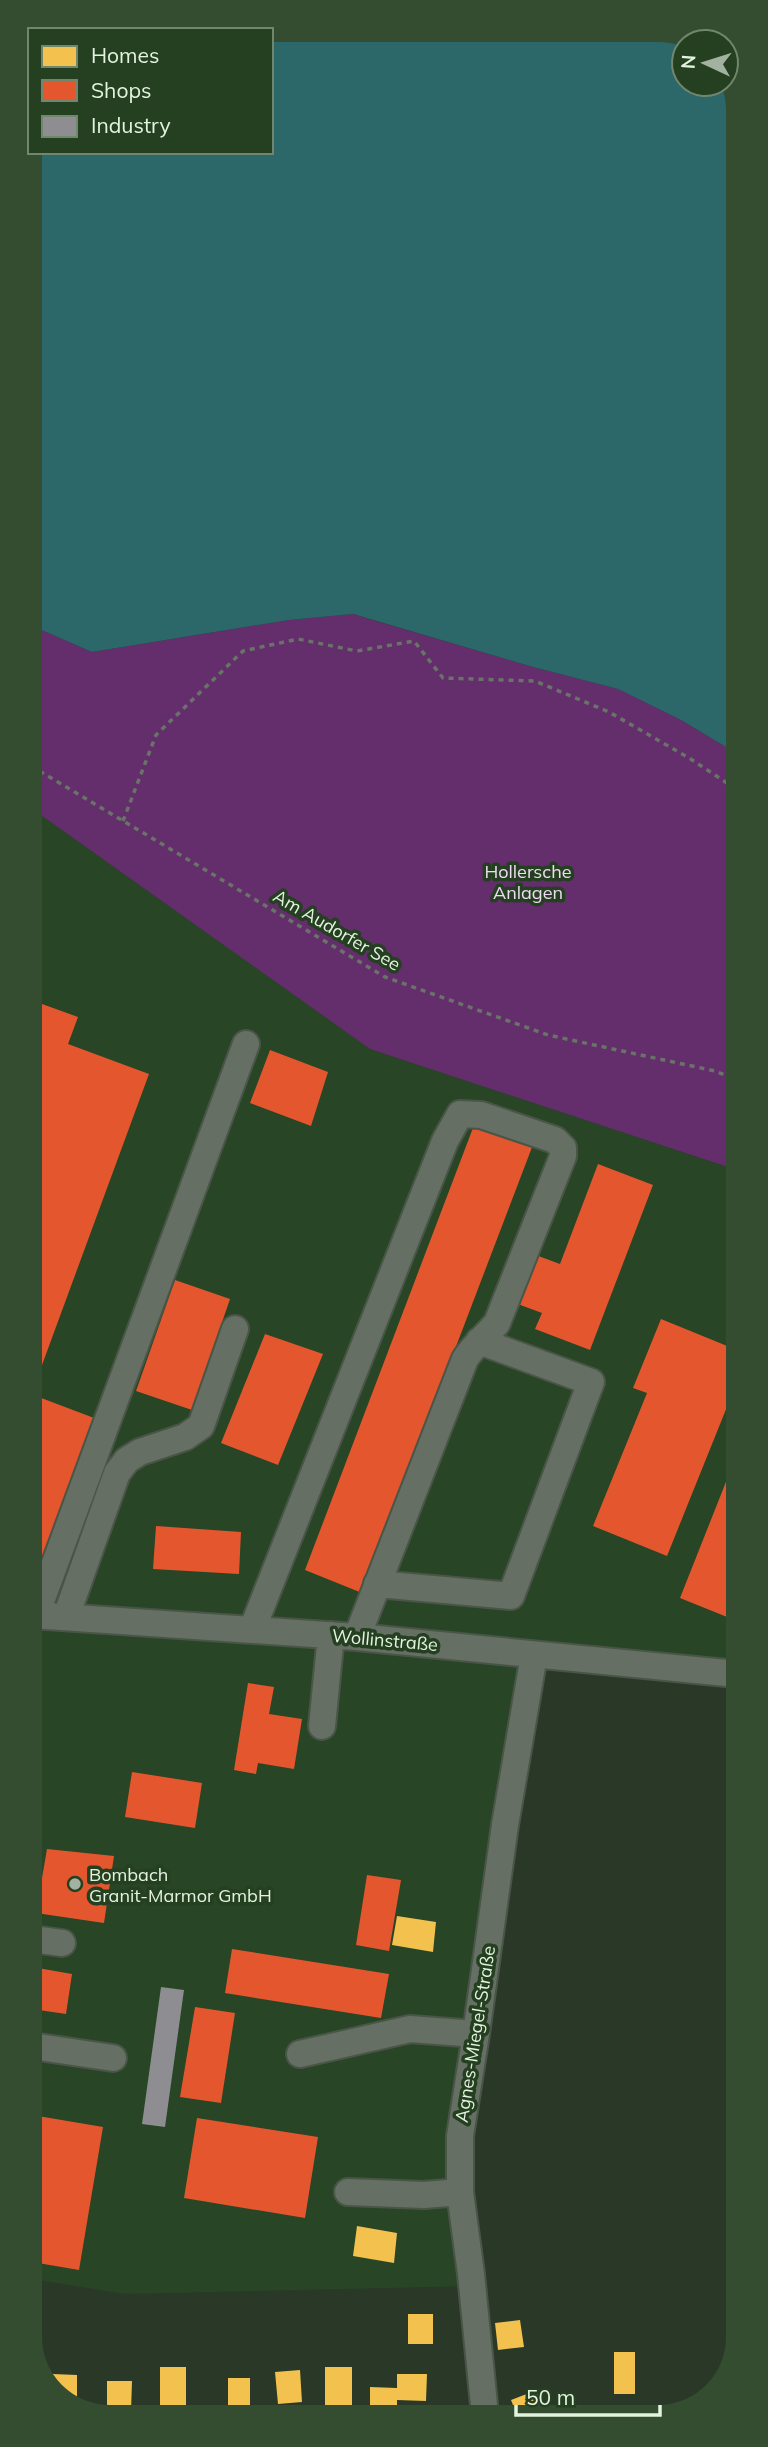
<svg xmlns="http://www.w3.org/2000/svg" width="768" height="2447" font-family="Mulish,sans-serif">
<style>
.built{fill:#284525}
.green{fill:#642e6d}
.water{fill:#2c676a}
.homes{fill:#f2c14e}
.shops{fill:#e4572e}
.industry{fill:#8d8d92}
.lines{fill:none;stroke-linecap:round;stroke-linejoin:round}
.minor-casing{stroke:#495547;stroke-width:30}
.path{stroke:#697367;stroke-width:3.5;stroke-dasharray:5 5;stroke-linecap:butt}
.minor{stroke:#656f64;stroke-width:26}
.poi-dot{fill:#a2b2a0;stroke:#253f21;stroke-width:2.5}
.labels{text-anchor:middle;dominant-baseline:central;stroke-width:7;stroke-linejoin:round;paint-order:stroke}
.park-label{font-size:18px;fill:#efdbf3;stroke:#253f21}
.street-label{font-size:18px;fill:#e3f3e0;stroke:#253f21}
.poi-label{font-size:18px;fill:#e3f3e0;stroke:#253f21;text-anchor:start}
</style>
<rect width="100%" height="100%" fill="#2a3828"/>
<!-- built -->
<path class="built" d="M31,808L370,1049L737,1170V1676L536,1657L462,2136L474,2286L125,2294L32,2279Z"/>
<!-- green -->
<path class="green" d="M352,614L533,667L618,689L681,720L736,753L737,1170L370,1049L31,808L30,625L92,652L289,620Z"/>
<!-- water -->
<path class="water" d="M271,30H663L692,42H684V84H726V74L736,90V753L681,720L618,689L533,667L353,614L289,620L92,652L30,625V152H271Z"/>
<!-- homes -->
<path class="homes" d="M397,1916L436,1922L433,1952L392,1945Z
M357,2226L397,2233L394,2263L353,2256Z
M408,2314H433V2344H408Z
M520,2320L524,2347L498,2350L495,2323Z
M614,2352H635V2394H614Z
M160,2367H186V2407L160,2406Z
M325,2367H352V2410H325Z
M300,2370L302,2402L278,2404L275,2372Z
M53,2374L77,2375V2405L58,2397L53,2390Z
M397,2374H427L426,2401L397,2400V2409H370V2387L397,2388Z
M228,2378H250V2407H228Z
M107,2381H132L131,2412H107Z
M537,2390L546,2415H517L511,2400Z"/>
<!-- shops -->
<path class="shops" d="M31,1000L78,1017L68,1044L149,1074L35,1384L31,1383Z
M270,1050L328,1072L311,1126L250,1103Z
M476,1120L534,1142L362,1593L305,1570Z
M598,1164L653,1185L590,1350L535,1329L542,1313L515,1303L533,1254L560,1264Z
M175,1280L230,1299L192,1410L136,1391Z
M661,1319L737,1350V1382L667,1556L593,1526L647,1393L633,1388Z
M265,1334L323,1354L278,1465L221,1443Z
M36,1396L102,1421L51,1559L32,1551L31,1407Z
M737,1454V1621L680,1598Z
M156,1526L241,1532L239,1574L153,1569Z
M248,1683L274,1687L269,1714L302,1719L294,1769L258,1763L256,1774L234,1770Z
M132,1772L202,1783L195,1828L125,1817Z
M47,1849L114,1856L104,1923L36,1913Z
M367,1875L401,1880L389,1951L356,1945Z
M232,1949L389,1974L381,2018L225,1993Z
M32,1967L72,1974L66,2014L32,2009Z
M195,2007L235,2013L221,2103L180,2097Z
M32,2115L103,2127L79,2270L32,2262Z
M197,2118L318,2137L305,2218L184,2198Z"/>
<!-- industry -->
<path class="industry" d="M161,1987L184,1990L165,2127L142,2124Z"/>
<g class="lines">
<defs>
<path id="minor" d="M377,1584L511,1596L591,1382L479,1341
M32,1615L357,1637L737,1674
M36,1615L246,1044
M66,1617L117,1473L127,1460L140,1452L185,1437L201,1426L235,1329
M252,1630L445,1141L460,1114L481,1115L555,1140L563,1148V1156L497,1323C486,1336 474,1345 465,1359L357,1637
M322,1726L331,1635
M32,1939L62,1943
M32,2046L113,2058
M300,2054L410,2029L476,2034
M348,2192L424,2195L460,2192
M485,2415L471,2274L460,2192V2136L476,2034L505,1825L534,1655"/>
</defs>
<!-- minor casing -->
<use href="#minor" class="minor-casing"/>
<!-- path -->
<path class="path" d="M31,766L385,977L548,1035L715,1071L737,1080
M123,821L156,735L243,651L298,639L357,651L414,641L443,678L535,681L609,712L689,758L736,789"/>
<!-- minor -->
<use href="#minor" class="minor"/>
</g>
<!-- markers -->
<circle class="poi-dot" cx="75" cy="1884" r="7"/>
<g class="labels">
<!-- park labels -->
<g class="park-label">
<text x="528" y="871">Hollersche<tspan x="528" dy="21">Anlagen</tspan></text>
</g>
<!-- street labels -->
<g class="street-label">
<text transform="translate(337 930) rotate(30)">Am Audorfer See</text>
<text transform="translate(385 1640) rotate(5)">Wollinstraße</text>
<text transform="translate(475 2034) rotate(-81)">Agnes-Miegel-Straße</text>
</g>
<!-- poi labels -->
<g class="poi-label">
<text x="89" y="1874">Bombach<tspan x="89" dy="21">Granit-Marmor GmbH</tspan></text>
</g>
</g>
<!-- crop -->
<path d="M0 0H768V2447H0ZM110 42H658A68 68 0 0 1 726 110V2337A68 68 0 0 1 658 2405H110A68 68 0 0 1 42 2337V110A68 68 0 0 1 110 42Z" fill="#344d30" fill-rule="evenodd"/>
<!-- legend -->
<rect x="28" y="28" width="245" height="126" fill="#253f21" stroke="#71876d" stroke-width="2"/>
<rect x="42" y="46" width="35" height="21" fill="#f2c14e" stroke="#71876d" stroke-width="2"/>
<text x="91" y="63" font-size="21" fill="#e3f3e0">Homes</text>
<rect x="42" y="80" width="35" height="21" fill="#e4572e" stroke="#71876d" stroke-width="2"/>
<text x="91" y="98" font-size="21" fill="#e3f3e0">Shops</text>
<rect x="42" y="116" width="35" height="21" fill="#8d8d92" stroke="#71876d" stroke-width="2"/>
<text x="91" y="133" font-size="21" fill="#e3f3e0">Industry</text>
<!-- north arrow -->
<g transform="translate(705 63) rotate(274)"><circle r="33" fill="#253f21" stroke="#71876d" stroke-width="2"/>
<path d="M0-5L12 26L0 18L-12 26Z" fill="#a2b2a0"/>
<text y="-10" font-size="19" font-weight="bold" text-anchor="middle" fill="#e3f3e0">N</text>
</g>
<!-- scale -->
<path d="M516 2405v10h144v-10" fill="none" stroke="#e3f3e0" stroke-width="3.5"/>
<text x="526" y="2405" font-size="21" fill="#e3f3e0" stroke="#253f21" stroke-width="5" paint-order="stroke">50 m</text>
</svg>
